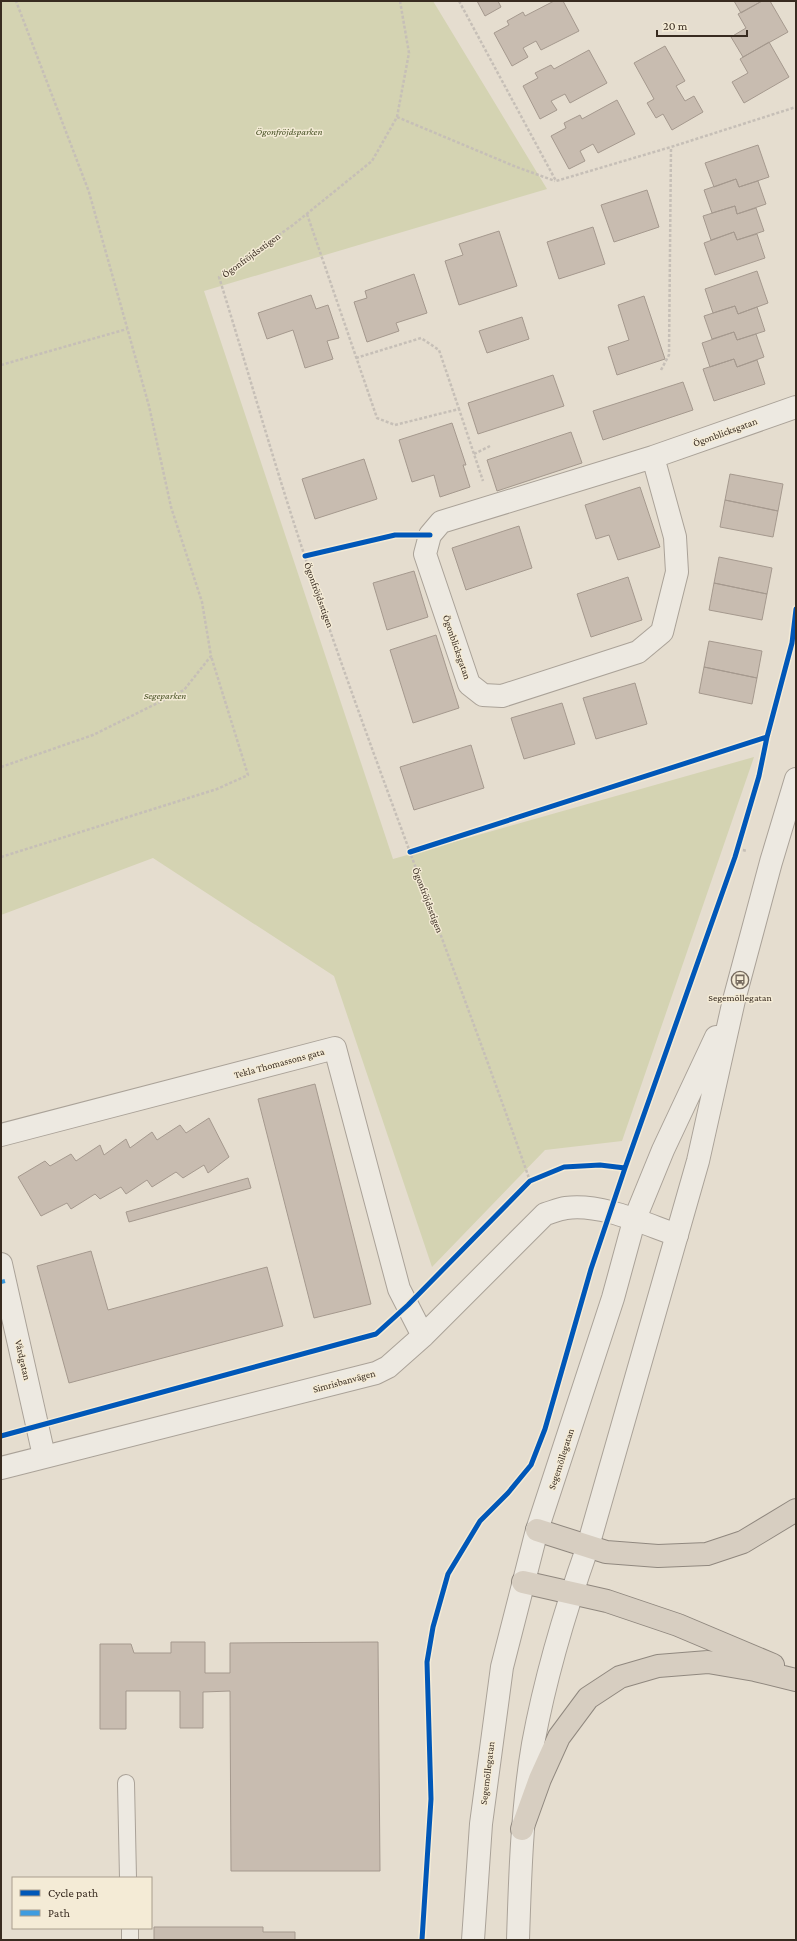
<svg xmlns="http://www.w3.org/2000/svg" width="797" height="1941" font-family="'Crimson Pro',serif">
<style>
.green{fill:#d4d3b2}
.building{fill:#c8bcb0;stroke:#a5998e}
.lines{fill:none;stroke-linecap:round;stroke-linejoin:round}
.service-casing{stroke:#aaa298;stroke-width:18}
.minor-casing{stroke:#aaa298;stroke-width:24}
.tertiary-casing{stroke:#aaa298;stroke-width:24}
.motorway-casing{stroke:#90887f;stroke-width:24}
.path{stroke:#c6bfb7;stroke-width:2.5;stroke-dasharray:3 2;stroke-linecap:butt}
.service{stroke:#ede9e1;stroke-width:16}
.minor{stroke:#ede9e1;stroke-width:22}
.tertiary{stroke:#ede9e1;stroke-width:22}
.motorway{stroke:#d7cec1;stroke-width:22}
.quiet{stroke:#3e9ce0;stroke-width:4;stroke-dasharray:8 4;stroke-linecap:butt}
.cycleway-casing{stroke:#f4ebd6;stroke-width:8}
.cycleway{stroke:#0057b8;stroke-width:5}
.labels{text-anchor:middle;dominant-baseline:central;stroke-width:3;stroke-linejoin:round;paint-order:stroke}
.park-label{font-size:10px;font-style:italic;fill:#4a5427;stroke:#f4ebd6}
.street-label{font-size:10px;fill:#382b20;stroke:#f4ebd6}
.poi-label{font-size:10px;fill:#382b20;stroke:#f4ebd6}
</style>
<rect width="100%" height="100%" fill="#e5ddcf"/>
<!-- green -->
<path class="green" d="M1,1H433L547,189L204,291L393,859L754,757L622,1141L545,1150L432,1267L334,976L153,858L1,915Z"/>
<!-- building -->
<path class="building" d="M477,1H498L501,7L485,16Z
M554,1H563L579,31L541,50L536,41L523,48L528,57L512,66L494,33L509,25L507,21L523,12L525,16Z
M734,1H762L741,13Z
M762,1H770L788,32L743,57L731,37L746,28L738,14Z
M769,42L789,77L744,103L732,82L748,73L740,59Z
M665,46L685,81L676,86L685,101L694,96L703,112L672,130L663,114L656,118L647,103L654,99L634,63Z
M589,50L607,83L570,103L565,94L551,101L557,110L540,119L523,86L538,78L535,73L551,65L554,69Z
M617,100L635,134L598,153L593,144L580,151L585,161L569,169L551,136L566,128L564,123L580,115L582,119Z
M758,145L769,177L739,187L736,179L714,187L705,163Z
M736,179L739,187L758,181L766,204L737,214L735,206L712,213L704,190Z
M647,190L659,227L614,242L601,205Z
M735,206L737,214L756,208L764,231L737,240L734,232L711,240L703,216Z
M593,227L605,264L559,279L547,242Z
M499,231L517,286L459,305L445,261L463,255L459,244Z
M734,232L737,240L757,234L765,258L715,275L704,243Z
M757,271L768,303L738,314L735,306L713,313L705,289Z
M414,274L427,313L396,323L399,331L367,342L354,302L367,298L365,291Z
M311,295L316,309L328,305L339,338L327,341L333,359L305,368L293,330L267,339L258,313Z
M644,296L665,359L617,375L608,347L629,340L618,305Z
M735,306L738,314L757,307L765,331L737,340L734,332L712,339L704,316Z
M522,317L529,339L487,353L479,331Z
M734,332L737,340L756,334L764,357L737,367L734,359L710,367L702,343Z
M734,359L737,367L757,360L765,384L714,401L703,369Z
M553,375L564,406L478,434L468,403Z
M683,382L693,410L603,440L593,411Z
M452,423L466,465H463L470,487L440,497L434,475L412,482L399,440Z
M571,432L582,463L497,491L487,460Z
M364,459L377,499L315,519L302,479Z
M730,474L783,484L778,511L725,500Z
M640,487L660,547L618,560L609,535L596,539L585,505Z
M725,500L778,511L773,537L720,527Z
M519,526L532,568L466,590L452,548Z
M719,557L772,568L767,594L714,583Z
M414,571L428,617L387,630L373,583Z
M628,577L642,620L591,637L577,594Z
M714,583L767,594L762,620L709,610Z
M436,635L459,708L413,723L390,650Z
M709,641L762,651L757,678L704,667Z
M704,667L757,678L752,704L699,693Z
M635,683L647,724L596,739L583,698Z
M562,703L575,744L524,759L511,718Z
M471,745L484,788L414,810L400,767Z
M315,1084L371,1304L314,1318L258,1099Z
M209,1118L229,1157L208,1173L204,1165L183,1178L176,1172L152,1187L147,1180L126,1194L121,1187L100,1199L95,1194L71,1209L67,1203L41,1216L18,1177L45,1161L50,1166L71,1154L76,1161L100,1145L104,1155L126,1139L130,1148L152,1132L157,1140L180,1125L186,1133Z
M248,1178L251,1188L129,1222L126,1212Z
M91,1251L108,1310L267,1267L283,1326L69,1383L37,1266Z
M171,1642H205V1673H230V1643L378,1642L380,1871H231L230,1691L203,1692V1728H180V1691H126V1729H100V1644H131L134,1653H171Z
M154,1927H263V1932H295V1940H154Z"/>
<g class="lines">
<defs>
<path id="service" d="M126,1783L128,1878
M130,1928V1940"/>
<path id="minor" d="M653,457L675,537L677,572L662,632L638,652L502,696L483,695L469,684L425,554L430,535L441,522L653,457L796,407
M1,1135L335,1048L399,1289L423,1336
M1,1264L44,1456
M1,1468L376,1373L388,1367L423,1336L545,1214C552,1212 559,1209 566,1208C601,1203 645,1224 677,1235"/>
<path id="tertiary" d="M473,1940L481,1824L502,1667L537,1530L613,1298L634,1221L663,1150L716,1037
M518,1940C520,1875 522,1809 533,1744C545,1679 566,1608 588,1546L698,1161L734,1000L771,862L796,779"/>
<path id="motorway" d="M537,1530L606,1552L658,1556L707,1554L743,1542L796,1510
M523,1582L607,1601L678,1625L773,1665
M522,1829L540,1779L559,1737L588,1698L620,1677L658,1666L708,1662L755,1670L796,1680"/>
</defs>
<!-- service casing -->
<use href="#service" class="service-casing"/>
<!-- minor casing -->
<use href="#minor" class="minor-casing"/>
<!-- tertiary casing -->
<use href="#tertiary" class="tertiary-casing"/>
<!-- motorway casing -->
<use href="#motorway" class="motorway-casing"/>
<!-- path -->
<path class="path" d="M400,1L409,53L397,117L372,161L293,225L219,277C248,370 274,464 305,557C375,767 457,972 530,1181
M459,1L556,181L671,147L796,107
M397,117L514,166L555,181
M307,214L377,418L395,425L459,409L483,481
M356,358L421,338L439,350L459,409
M1,365L127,329
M661,370L669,355L671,147
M474,454L490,446
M1,767L93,735L184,690L211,656L202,602L171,507L149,406L89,192L16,1
M738,849L747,851
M1,857L217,789L248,775L211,656"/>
<!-- service -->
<use href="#service" class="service"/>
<!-- minor -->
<use href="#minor" class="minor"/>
<!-- tertiary -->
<use href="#tertiary" class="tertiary"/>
<!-- motorway -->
<use href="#motorway" class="motorway"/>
<!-- quiet -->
<path class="quiet" d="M1,1282L5,1281"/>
<defs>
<path id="cycleway" d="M305,556L395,535H430
M410,852L767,737
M1,1436L376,1334L408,1305L530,1181L564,1167L600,1165L625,1168
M422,1940L431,1799L427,1662L433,1627L448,1574L480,1521L508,1493L531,1465L545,1429L591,1269L625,1168L735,857L759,776L767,737L792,643L796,609"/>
</defs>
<!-- cycleway casing -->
<use href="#cycleway" class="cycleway-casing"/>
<!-- cycleway -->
<use href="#cycleway" class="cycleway"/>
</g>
<!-- icons -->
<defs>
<symbol id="bus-ring" viewBox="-11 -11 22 22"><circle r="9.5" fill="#f4ebd6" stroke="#75695d" stroke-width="1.5"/><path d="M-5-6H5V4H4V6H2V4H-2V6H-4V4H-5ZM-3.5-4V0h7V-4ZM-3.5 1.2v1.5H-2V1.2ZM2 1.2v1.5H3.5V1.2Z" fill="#75695d"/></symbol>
</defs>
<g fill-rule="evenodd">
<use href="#bus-ring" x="730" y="970" width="20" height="20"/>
</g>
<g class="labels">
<!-- park labels -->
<g class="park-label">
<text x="289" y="131">Ögonfröjdsparken</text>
<text x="165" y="695">Segeparken</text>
</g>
<!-- street labels -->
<g class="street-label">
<text transform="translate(251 255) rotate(-36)">Ögonfröjdsstigen</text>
<text transform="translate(725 432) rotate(-20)">Ögonblicksgatan</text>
<text transform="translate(319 595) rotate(70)">Ögonfröjdsstigen</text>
<text transform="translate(457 647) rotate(71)">Ögonblicksgatan</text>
<text transform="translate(428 900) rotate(69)">Ögonfröjdsstigen</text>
<text transform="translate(279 1063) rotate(-15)">Tekla Thomassons gata</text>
<text transform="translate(23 1360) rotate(77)">Vårdgatan</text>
<text transform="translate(344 1381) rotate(-15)">Simrisbanvägen</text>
<text transform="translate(561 1459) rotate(-72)">Segemöllegatan</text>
<text transform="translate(487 1773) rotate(-83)">Segemöllegatan</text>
</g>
<!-- poi labels -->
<g class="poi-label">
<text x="740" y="997">Segemöllegatan</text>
</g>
</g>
<!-- border -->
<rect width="797" height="1941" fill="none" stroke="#382b20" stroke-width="4"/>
<!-- legend -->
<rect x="12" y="1877" width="140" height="52" fill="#f4ebd6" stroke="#a99e8d"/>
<rect x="20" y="1890" width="20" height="6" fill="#0057b8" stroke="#a99e8d"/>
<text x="48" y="1897" font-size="12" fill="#382b20">Cycle path</text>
<rect x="20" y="1910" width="20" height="6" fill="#3e9ce0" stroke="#a99e8d"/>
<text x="48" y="1917" font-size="12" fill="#382b20">Path</text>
<!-- scale -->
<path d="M657 30v6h90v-6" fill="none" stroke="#382b20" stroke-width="2"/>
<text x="663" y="30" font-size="12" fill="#382b20" stroke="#f4ebd6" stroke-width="3" paint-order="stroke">20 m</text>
</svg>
